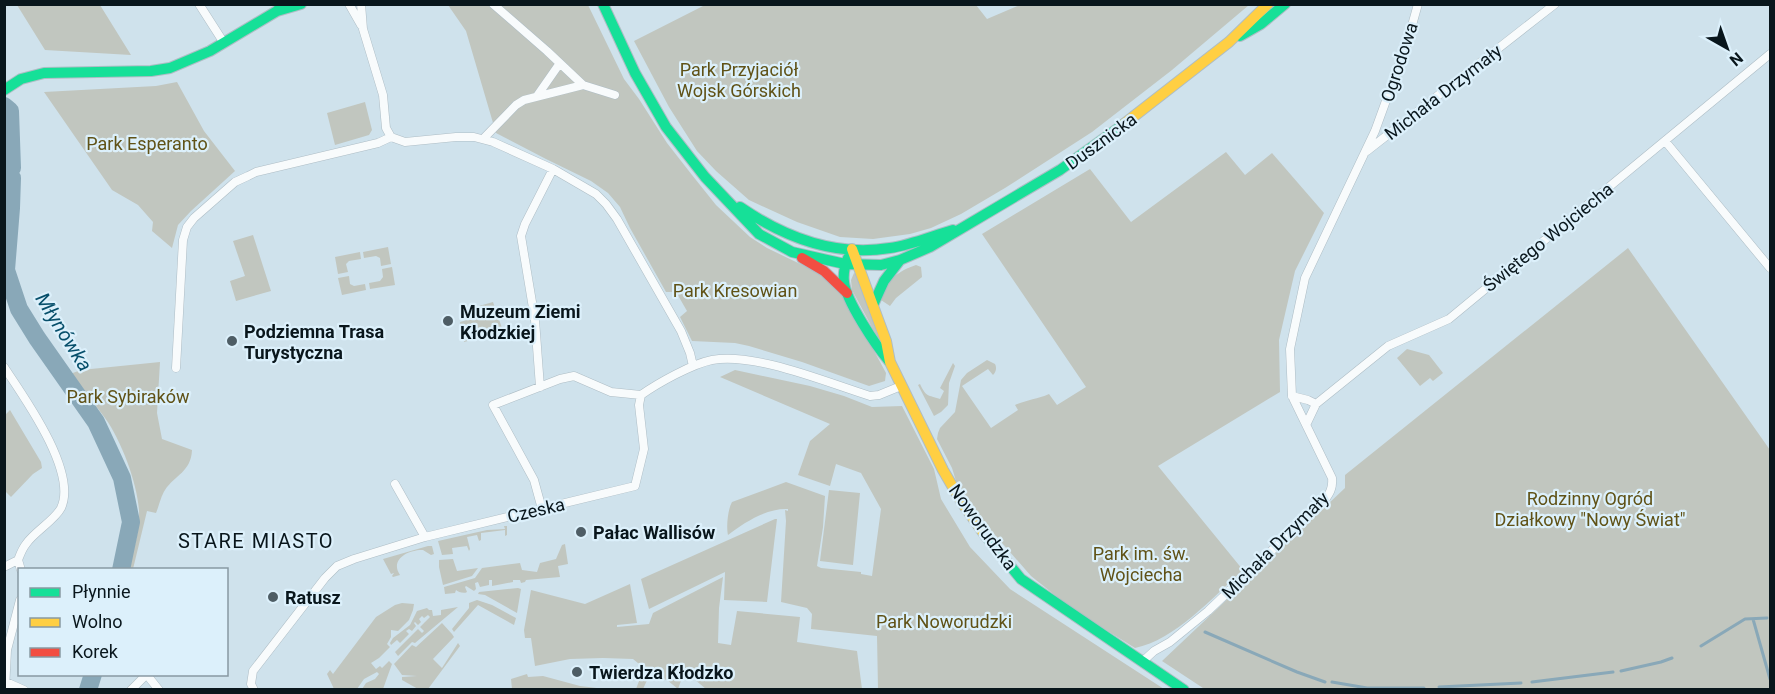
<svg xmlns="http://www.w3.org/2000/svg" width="1775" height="694" font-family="Roboto,sans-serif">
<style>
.green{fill:#c1c6bf}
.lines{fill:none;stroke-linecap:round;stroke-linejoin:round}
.stream{stroke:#89a8b8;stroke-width:3}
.river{stroke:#89a8b8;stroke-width:18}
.street-casing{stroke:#aebdc5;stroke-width:9}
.fast-casing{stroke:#aebdc5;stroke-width:12}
.slow-casing{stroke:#aebdc5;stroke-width:12}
.jam-casing{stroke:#aebdc5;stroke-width:12}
.street{stroke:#f8fbfc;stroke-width:8}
.fast{stroke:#16e098;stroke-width:10}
.slow{stroke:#ffcf43;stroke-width:10}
.jam{stroke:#f24e42;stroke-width:10}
.poi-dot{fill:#4e5d65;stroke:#dcf0fb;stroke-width:2}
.labels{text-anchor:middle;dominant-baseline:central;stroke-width:4.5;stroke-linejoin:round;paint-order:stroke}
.street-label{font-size:18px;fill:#09161c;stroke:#dcf0fb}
.park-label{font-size:18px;fill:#605217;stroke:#dcf0fb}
.poi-label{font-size:18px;font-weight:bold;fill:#09161c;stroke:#dcf0fb;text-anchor:start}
.water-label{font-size:20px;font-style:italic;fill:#074f6b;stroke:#dcf0fb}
.neighbourhood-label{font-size:20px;letter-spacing:1.5px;fill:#09161c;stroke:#dcf0fb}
</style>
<rect width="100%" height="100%" fill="#cfe2ec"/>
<!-- green -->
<path class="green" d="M17,5H100L131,55L45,50Z
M448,5H588L624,79L639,99L667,143L692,175L716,205L750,237L767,248L821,274L845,297L886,373L885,381L869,386L802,362L749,346L735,343L692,341L680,317L687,311L676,292H666L630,228L620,207L608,193L591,181L546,159L496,133L466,31Z
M705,5H976L987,19L1020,5H1249L1172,70L1092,132L1005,188L961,214L931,228L910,234L873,239L840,237L797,222L749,200L716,171L697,151L669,107L634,41Z
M177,82L204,131L235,171L191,211L178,225L172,248L152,231L153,222L138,205L112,190L44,92L156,86Z
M365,102L372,130L369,135L335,145L327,113Z
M1226,152L1245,175L1272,153L1324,213L1295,271L1279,340L1280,392L1158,466L1243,570C1213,597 1175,640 1135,648L1071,608L1031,576L982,520L956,481L952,468L937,439L938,433L940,428L955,412L961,380L967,373L987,360L995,364C997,368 996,372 993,375L988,369L962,386L991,428L1018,410L1015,405C1026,400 1038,399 1049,394L1057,405L1086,387L982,234L1090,169L1131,222Z
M253,235L271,291L236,301L230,281L245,276L233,241Z
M388,247L391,264L381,266L380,258L376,256L364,258L363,252Z
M1628,248L1770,450V689L1206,690L1162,661L1345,488V475Z
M360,252L361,259L349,261L346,264L348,272L338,274L335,257Z
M916,265L921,267L922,277L896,298L890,306L881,300C885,281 898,271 916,265Z
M392,267L395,285L370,289L369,283L380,281L383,277L382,269Z
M854,273L856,274L881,344L852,290L851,280Z
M349,276L350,284L354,286L365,284L366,290L342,295L338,278Z
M493,302L503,331L464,342L460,322L467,320L465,310Z
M1407,349L1429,355L1443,373L1433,381L1430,378L1420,386L1397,358Z
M160,362L157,413L162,439L192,450C191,472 175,475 165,490C161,496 159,506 156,513L147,511L133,569H128C134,551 140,529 139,510C137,482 121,440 105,418C94,403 82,388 70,374L81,370Z
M953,363L955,366L949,383L948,405L941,412L934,416L918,385L920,384C926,397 928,395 940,399L944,391L940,388Z
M735,370L810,386L844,396L872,407L902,406L934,469L941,499L970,547L1010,589L1164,689H878L877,636L811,629L812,614L807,608L781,602L786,521L785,510L788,511V509C767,508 745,522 728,535C726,526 728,509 732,502L786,482L825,496L823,527L817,566L821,568L861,572V574L872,576L881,509L861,473L836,464L830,486L798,475L810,441L830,424L720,377Z
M10,410L41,462L42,468L33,474L11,497L4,490L5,415Z
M829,490L860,493L853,565L820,561Z
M775,519H777L767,602L724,600L725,572L649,609L641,579Z
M504,526H507V535L505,536V530L481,533V540L479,541L477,535L467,537L470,549L469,551L467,546L452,548L453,554L442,555L438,541L487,530L505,529Z
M565,544L568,564L558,566L560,577L526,580L525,582L521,583L520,580H513V582L492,586V580H489V585L480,587L478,582L475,583L476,589L474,591L466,586L465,587L467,592C464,594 458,592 456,590L455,593L445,594L444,587L475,578L482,568L520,563L522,570L537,572L540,563L556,559L562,545Z
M428,546H432L434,554L431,555L423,550C410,549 389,559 400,575L393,577L392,576L394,573L391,574L383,559Z
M453,559L457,571L478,568L472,576L443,585L439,567V560Z
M723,577L719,608L718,643L731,645L737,611L800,617L797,642L857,651L862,689H706L694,679L682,678L678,689L667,680L649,676L643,689H636L644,668L633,659L603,658L570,659L535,666L531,638H525L524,630L531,590L585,604L630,584L637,623L617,625V627L649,624L653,613Z
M518,588L521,589L517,613L485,595L478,594L479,592Z
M477,600L492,605L516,618L514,625L478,605L454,632L452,629L469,608V603Z
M402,603L414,604L413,610L409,620L398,631L391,630V637L387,644L390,647L379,658L371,663L376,669L380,666L382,668L389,661L392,664L383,689H362L366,683L375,679L379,674L377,672L364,679L357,689H334L327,674L330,670L333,674L376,617L395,605Z
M458,607L415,643L412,642L398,656L395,652L418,629L422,633L424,631L420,627L430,617L428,615L424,618L422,616L419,619L421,622L418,625L415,622L414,623L416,626L412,631L409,629L406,631L409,634L400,643L397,640L391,645L392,647L390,643L393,638L410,625L417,611L427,608L429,610H432L433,616L441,615V610Z
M442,623L452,634L454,637L433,659L442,668L458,643L460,646L428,689H418L402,680V677L417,676L402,675L394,664L412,645L416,647Z
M527,674L528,677L543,676L580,686L605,689H512L511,679Z"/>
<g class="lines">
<!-- stream -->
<path class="stream" d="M1753,619L1770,679
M1205,632L1297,672L1325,682
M1701,646L1745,619L1767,618
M1621,671L1661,662L1672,658
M1332,682L1367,688H1424
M1532,682L1613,672
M1439,687L1521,683"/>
<!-- river -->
<path class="river" d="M4,106L10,111L12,168
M12,178L11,208L6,270L19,309L37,338L96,422L122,478L131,522L121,570
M88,690L93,674"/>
<defs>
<path id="street" d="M199,4L224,43
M349,4L361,25
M361,4L363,29L383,95L386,128L391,137
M493,4L547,51L583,85L615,95
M537,96L560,63
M391,137L405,142L456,137H474L493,142L553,169L596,194L606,204L617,219L681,331L690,353L693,366
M484,138L516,105L524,100L583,85
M1665,141L1770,268
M1367,151L1555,4
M4,367C24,397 78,472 61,508C55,520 34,532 26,544C22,549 20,555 18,560
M176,368L183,240L187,227L194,218L235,182L248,176L256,172L378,143L391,137
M540,387L535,320L521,236L525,224L553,169
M641,395C658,383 692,364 712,360C755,352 828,383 870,396L879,395L901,386
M1292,396L1308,400L1316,404
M1307,423L1316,404L1388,346L1449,319L1770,54
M395,484L425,537
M542,509L534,480L493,405L560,379L574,376L611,392L641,395
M18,560L21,570
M4,567L18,560
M1142,662L1154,651L1170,642L1208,611L1324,501C1330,493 1333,488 1332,478L1292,396L1290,349L1305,278L1375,131L1407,43L1418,4
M147,675L159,690
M6,682L24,690
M5,690L7,650L20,600
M131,690L147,674
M254,690L251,684L253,671L325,578L337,566L354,559L425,537L635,486L644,449L639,405L641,395"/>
<path id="fast" d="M603,4L635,73L666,127L705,177L759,234L792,252L845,264L881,265L900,260L930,247L1060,170L1124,124
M277,11L301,4
M1240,36L1261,24L1285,4
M4,90L21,79L44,73L151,71L170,68L210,51L277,11L283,4
M740,207C784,237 836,257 890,248C911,245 932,236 953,230
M848,258C845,265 843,274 844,282C846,301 876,346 889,361
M873,305L884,281L900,260
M985,535L1021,579L1184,690"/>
<path id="slow" d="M1124,124L1229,42L1268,4
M852,249L886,341L890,362L943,470L961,501L985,535"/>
<path id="jam" d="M802,258L824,271L847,293"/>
</defs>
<!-- street casing -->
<use href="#street" class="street-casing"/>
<!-- fast casing -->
<use href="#fast" class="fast-casing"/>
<!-- slow casing -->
<use href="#slow" class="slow-casing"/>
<!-- jam casing -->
<use href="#jam" class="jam-casing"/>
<!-- street -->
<use href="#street" class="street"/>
<!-- fast -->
<use href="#fast" class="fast"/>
<!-- slow -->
<use href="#slow" class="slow"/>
<!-- jam -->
<use href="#jam" class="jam"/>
</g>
<!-- markers -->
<g class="poi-dot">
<circle cx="448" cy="321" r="6"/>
<circle cx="232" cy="341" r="6"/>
<circle cx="581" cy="532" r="6"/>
<circle cx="273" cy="597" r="6"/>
<circle cx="577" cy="672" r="6"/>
</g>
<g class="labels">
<!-- street labels -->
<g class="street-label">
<text transform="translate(1399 62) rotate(-72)">Ogrodowa</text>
<text transform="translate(1443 92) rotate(-38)">Michała Drzymały</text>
<text transform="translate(1101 141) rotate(-36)">Dusznicka</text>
<text transform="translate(1548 237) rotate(-39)">Świętego Wojciecha</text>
<text transform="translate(536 510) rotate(-13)">Czeska</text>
<text transform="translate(983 527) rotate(54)">Noworudzka</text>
<text transform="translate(1275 545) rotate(-45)">Michała Drzymały</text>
</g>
<!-- park labels -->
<g class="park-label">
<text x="739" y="69">Park Przyjaciół<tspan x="739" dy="21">Wojsk Górskich</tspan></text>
<text x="147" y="143">Park Esperanto</text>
<text x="735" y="290">Park Kresowian</text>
<text x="128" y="396">Park Sybiraków</text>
<text x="1590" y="498">Rodzinny Ogród<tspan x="1590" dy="21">Działkowy "Nowy Świat"</tspan></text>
<text x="1141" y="553">Park im. św.<tspan x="1141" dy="21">Wojciecha</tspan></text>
<text x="944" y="621">Park Noworudzki</text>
</g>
<!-- poi labels -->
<g class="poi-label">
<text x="460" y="311">Muzeum Ziemi<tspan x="460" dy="21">Kłodzkiej</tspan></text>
<text x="244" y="331">Podziemna Trasa<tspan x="244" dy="21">Turystyczna</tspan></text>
<text x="593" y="532">Pałac Wallisów</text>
<text x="285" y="597">Ratusz</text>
<text x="589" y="672">Twierdza Kłodzko</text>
</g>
<!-- water labels -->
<g class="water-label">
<text transform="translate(64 332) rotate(58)">Młynówka</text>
</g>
<!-- neighbourhood labels -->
<g class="neighbourhood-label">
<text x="256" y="541">STARE MIASTO</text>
</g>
</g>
<!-- border -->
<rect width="1775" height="694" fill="none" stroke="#09161c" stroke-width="12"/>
<!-- legend -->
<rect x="18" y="568" width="210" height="108" fill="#dcf0fb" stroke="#8899a2" stroke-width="1.5"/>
<rect x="30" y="588" width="30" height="9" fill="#16e098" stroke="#8899a2" stroke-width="1.5"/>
<text x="72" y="598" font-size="18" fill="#09161c">Płynnie</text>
<rect x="30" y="618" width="30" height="9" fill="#ffcf43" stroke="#8899a2" stroke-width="1.5"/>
<text x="72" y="628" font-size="18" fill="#09161c">Wolno</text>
<rect x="30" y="648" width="30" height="9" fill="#f24e42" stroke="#8899a2" stroke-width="1.5"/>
<text x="72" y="658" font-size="18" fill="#09161c">Korek</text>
<!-- north arrow -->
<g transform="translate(1727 48) rotate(140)" stroke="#dcf0fb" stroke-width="4.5" paint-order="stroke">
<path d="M0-4.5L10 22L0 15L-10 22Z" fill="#09161c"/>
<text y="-9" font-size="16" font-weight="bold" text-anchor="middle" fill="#09161c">N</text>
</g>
</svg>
